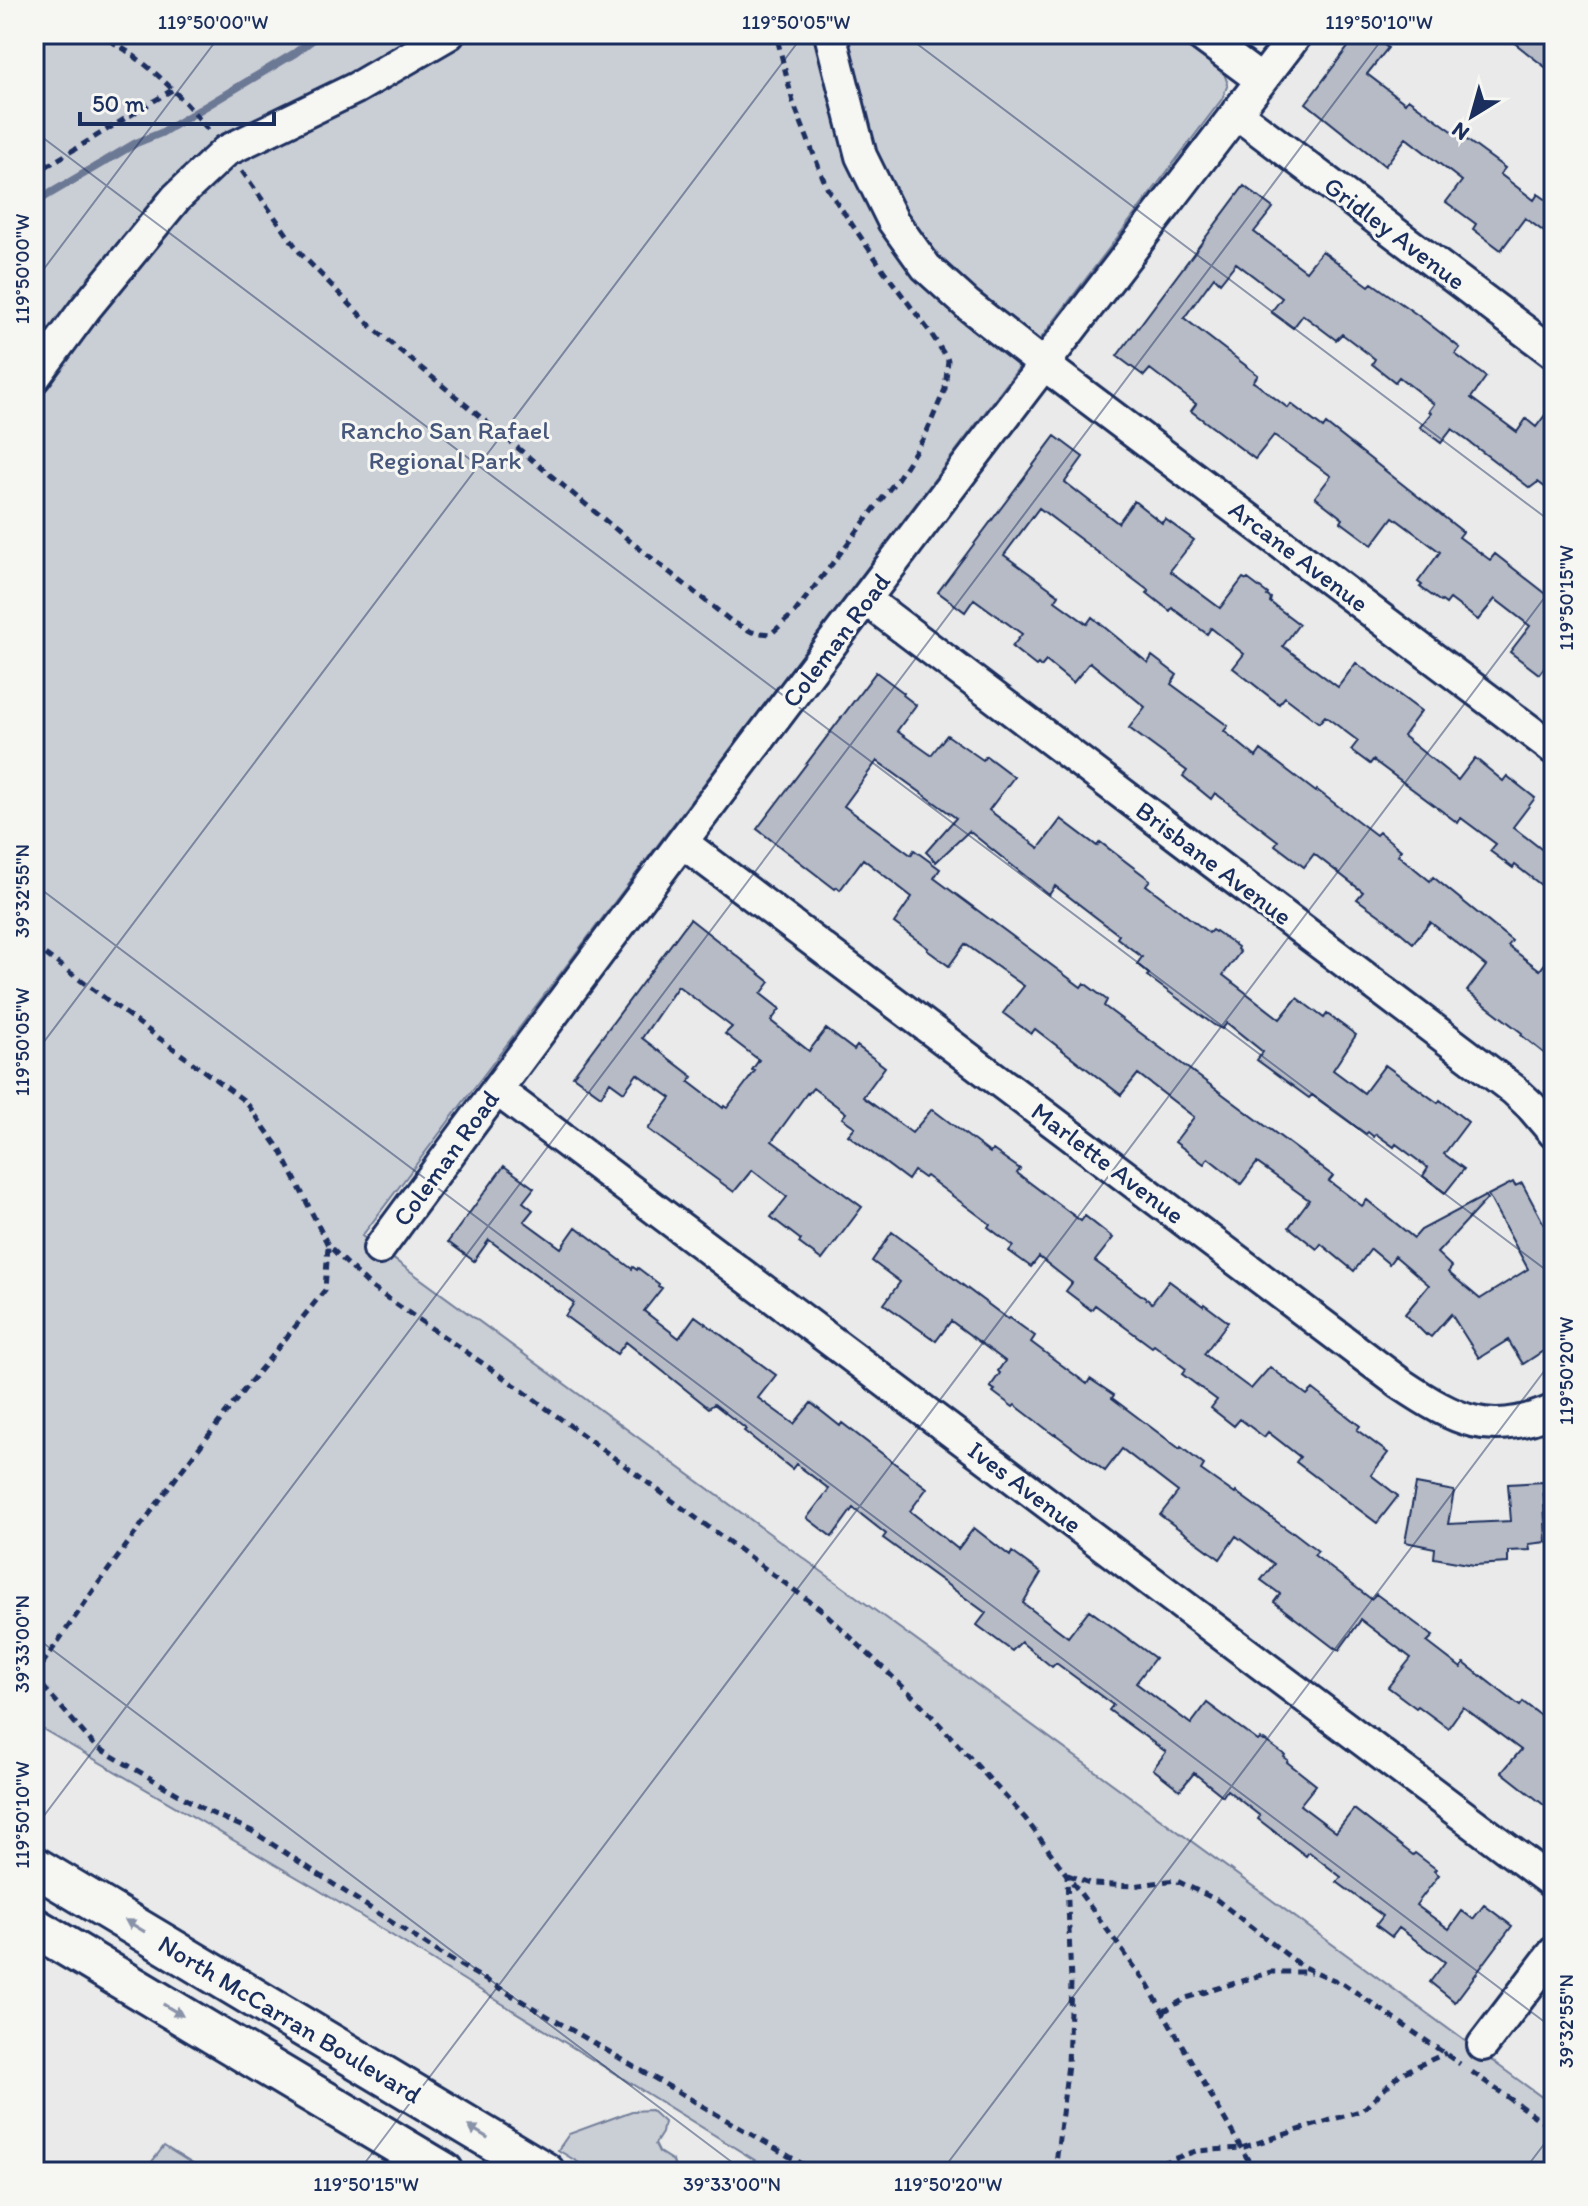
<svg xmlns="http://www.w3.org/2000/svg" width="1588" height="2206" font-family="Itim,sans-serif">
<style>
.green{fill:#caced5;stroke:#727e9a;stroke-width:2}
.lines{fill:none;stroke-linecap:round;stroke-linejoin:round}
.stream{stroke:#6c7995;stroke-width:8}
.building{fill:#b6bbc6;stroke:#1b2f5e;stroke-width:2;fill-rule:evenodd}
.minor-casing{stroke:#1b2f5e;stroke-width:36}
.major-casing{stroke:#1b2f5e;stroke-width:44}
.path{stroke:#1b2f5e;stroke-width:5;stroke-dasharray:8 6;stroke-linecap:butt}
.minor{stroke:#f6f6f2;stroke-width:30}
.major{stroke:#f6f6f2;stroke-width:38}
.oneway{fill:#8892a8}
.ticks{fill:none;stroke:#1b2f5e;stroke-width:2;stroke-opacity:0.45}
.labels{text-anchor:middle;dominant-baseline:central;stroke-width:6;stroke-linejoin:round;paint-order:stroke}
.street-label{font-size:26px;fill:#1b2f5e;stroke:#f6f6f2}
.park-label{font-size:26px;fill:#47577c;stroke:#f6f6f2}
.neatline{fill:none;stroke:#1b2f5e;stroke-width:3}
.ticks-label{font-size:20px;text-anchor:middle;fill:#1b2f5e}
</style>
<rect width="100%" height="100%" fill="#e9eae9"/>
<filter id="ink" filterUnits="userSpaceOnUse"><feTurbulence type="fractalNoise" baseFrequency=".0125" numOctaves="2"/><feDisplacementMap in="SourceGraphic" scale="16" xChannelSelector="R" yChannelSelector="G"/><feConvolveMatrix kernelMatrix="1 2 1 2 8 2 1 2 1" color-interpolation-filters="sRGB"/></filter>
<g filter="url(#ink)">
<!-- green -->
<path class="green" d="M34,34H1175L1223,71L1228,84L1222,99L362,1236L1554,2106V2172H774L317,1889L34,1724Z
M651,2110L664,2122L662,2133L655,2144L659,2152L673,2161L676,2172H594L558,2150L569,2134L632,2111Z
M164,2146L201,2169L207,2172H144Z"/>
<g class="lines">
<!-- stream -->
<path class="stream" d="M34,203L136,143L161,133L295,53L320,34"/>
</g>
<!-- building -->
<path class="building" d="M1358,34H1371L1388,48L1367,74L1405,103L1408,99L1455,133L1456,132L1505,168L1500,174L1534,200L1538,194L1554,205V239L1525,218L1501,250L1473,229L1476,224L1446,202L1462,181L1406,138L1385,166L1306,103Z
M1503,34H1554V74Z
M1244,186L1273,208L1254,232L1306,271L1322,251L1369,286L1372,283L1419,316L1460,348L1455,354L1486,377L1471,398L1517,432L1526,419L1536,427L1554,403V494L1538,482L1530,488L1452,429L1441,443L1420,427L1431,413L1429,411L1434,404L1399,377L1395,382L1372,364L1375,359L1342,334L1336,340L1303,315L1293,328L1271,312L1282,298L1236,263L1220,283L1214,277L1184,318L1258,375L1253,382L1255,383L1288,408L1291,404L1323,428L1326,424L1463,532L1459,537L1490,560L1495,554L1554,600V655L1539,674L1510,652L1530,626L1495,599L1478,620L1450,599L1446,604L1442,601L1441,602L1420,587L1422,585L1418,582L1440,552L1393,517L1372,545L1341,522L1343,519L1315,497L1331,476L1274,435L1255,459L1191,411L1196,404L1150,369L1144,376L1117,356Z
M1055,436L1083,457L1065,482L1118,523L1134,501L1162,523L1165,519L1194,540L1170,571L1220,608L1243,578L1247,580L1248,579L1268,594L1267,596L1271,598L1270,602L1299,624L1283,646L1338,687L1356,663L1421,711L1403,736L1458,780L1475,758L1503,781L1507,776L1535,798L1513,827L1554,859V895L1515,865L1513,868L1490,851L1496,844L1461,818L1458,823L1373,760L1370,764L1351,750L1358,741L1325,716L1319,723L1285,697L1279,704L1233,668L1244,654L1211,628L1207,634L1172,608L1170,611L1147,593L1149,591L1039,508L1004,555L1059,595L1055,601L1087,624L1092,617L1148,663L1152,656L1177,675L1171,684L1228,726L1224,731L1256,757L1261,750L1316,792L1317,790L1376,835L1379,832L1401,850L1398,855L1430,881L1433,877L1512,941L1508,946L1540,970L1554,952V1058L1546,1052L1545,1054L1521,1035L1522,1033L1467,991L1486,966L1430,922L1413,943L1386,920L1357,899L1363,892L1314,854L1304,867L1275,845L1278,841L1215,793L1211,799L1183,776L1187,771L1129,728L1145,707L1090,662L1073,683L1046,661L1041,667L1038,664L1036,666L1012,647L1022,634L974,599L965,612L938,592Z
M876,672L904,693L903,695L916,705L897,731L931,755L947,735L983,760L986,756L1014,777L989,810L1039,848L1061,819L1097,846L1100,842L1150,880L1146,885L1209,933L1212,930L1215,932L1216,931L1238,947L1237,949L1240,952L1223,975L1280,1019L1297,998L1324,1018L1327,1014L1356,1035L1333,1070L1364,1093L1385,1065L1438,1103L1440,1100L1468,1122L1444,1154L1464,1169L1445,1193L1423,1176L1428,1168L1396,1144L1394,1147L1376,1134L1374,1137L1368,1132L1366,1134L1312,1095L1309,1098L1257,1060L1263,1052L1227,1023L1222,1029L1214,1025L1147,976L1149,974L1137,964L1142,957L1117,938L1119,935L1055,886L1049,895L969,831L936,862L926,852L956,818L877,761L844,806L911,855L914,850L940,869L934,878L1081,987L1084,983L1107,1000L1104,1006L1333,1176L1329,1181L1362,1206L1367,1200L1414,1238L1421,1230L1485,1196L1487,1199L1437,1253L1452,1267L1448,1272L1480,1299L1528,1269L1488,1195L1513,1182L1515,1186L1522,1183L1554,1243V1344L1523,1364L1508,1340L1479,1358L1451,1314L1431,1337L1427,1334L1426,1335L1405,1314L1429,1285L1395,1256L1389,1264L1371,1249L1354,1271L1321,1244L1317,1249L1289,1227L1309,1200L1257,1163L1241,1184L1208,1158L1204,1164L1175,1142L1194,1117L1138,1074L1121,1095L1035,1029L1031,1034L1003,1013L1024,986L965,944L949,966L927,950L928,948L894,923L912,897L863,859L840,890L837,887L835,889L757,829Z
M690,919L770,982L761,994L780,1009L771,1021L809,1051L826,1029L854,1050L857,1046L885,1067L863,1097L912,1133L932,1109L990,1153L993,1150L1020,1169L1017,1173L1081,1221L1085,1216L1113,1238L1095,1261L1152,1303L1169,1281L1203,1306L1204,1304L1228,1322L1204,1354L1251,1389L1270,1367L1307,1395L1313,1389L1360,1426L1357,1430L1388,1453L1371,1475L1398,1496L1377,1523L1296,1462L1300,1457L1268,1432L1264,1437L1240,1419L1234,1426L1211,1408L1217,1400L1182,1374L1186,1369L1154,1345L1152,1347L1095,1305L1091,1310L1066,1291L1072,1283L1039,1257L1031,1267L1009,1251L1013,1246L988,1227L990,1224L926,1176L924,1178L914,1171L908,1180L848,1135L855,1127L842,1118L846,1113L813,1088L808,1094L807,1093L772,1141L862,1207L822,1260L799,1243L801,1240L771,1217L787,1197L752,1170L734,1192L648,1129L671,1098L637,1074L624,1092L610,1082L601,1096L573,1076ZM678,986L732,1027L725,1034L759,1060L752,1070L755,1071L727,1108L724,1106L723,1108L689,1082L693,1077L642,1038Z
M504,1166L534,1188L523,1202L533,1210L524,1221L561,1248L576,1227L632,1269L633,1267L637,1270L638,1268L659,1284L658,1286L662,1288L644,1311L679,1338L695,1316L776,1375L758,1398L794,1424L811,1403L840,1426L842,1423L927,1488L910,1511L958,1549L974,1528L1010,1556L1012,1552L1041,1573L1023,1603L1068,1637L1089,1610L1155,1658L1136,1683L1191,1724L1207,1703L1258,1741L1260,1739L1263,1741L1264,1740L1285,1755L1284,1757L1288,1760L1287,1762L1316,1785L1300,1805L1336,1832L1354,1809L1413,1855L1415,1853L1436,1869L1434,1871L1439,1875L1416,1905L1449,1929L1462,1911L1473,1919L1484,1905L1512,1926L1455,2002L1430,1982L1445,1962L1399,1928L1392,1937L1376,1925L1383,1916L1337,1882L1341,1877L1309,1852L1306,1856L1258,1819L1260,1816L1227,1790L1223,1796L1194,1773L1180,1790L1153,1769L1166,1752L1109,1710L1113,1705L1056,1663L1052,1667L1021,1642L1012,1651L977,1625L986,1613L883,1538L886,1534L853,1508L832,1537L807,1518L829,1489L796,1464L792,1469L744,1431L746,1429L714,1404L709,1408L626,1342L617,1354L565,1316L574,1303L489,1240L474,1261L448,1242Z
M892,1232L1008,1319L1010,1318L1035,1336L1031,1342L1087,1384L1090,1379L1114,1395L1112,1398L1180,1449L1181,1447L1204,1465L1201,1470L1235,1494L1236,1492L1291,1532L1292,1531L1318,1551L1314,1555L1371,1599L1376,1594L1433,1636L1427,1642L1461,1668L1464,1663L1520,1706L1523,1702L1548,1721L1543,1727L1554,1736V1813L1502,1772L1521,1750L1463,1707L1448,1728L1418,1706L1416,1708L1388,1687L1411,1658L1361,1620L1339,1650L1335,1647L1334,1648L1274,1602L1280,1594L1261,1580L1274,1564L1236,1536L1220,1559L1160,1515L1178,1492L1122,1449L1105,1471L1055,1434L1054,1435L1015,1405L1013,1407L993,1392L995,1390L990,1387L1000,1373L998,1371L1005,1361L951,1321L936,1341L884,1304L900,1282L872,1261Z
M1543,1482L1546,1542L1529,1544L1530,1550L1508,1551V1563L1474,1565L1434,1558L1435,1548L1405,1542L1416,1484L1454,1491L1448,1524L1511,1521L1508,1484Z"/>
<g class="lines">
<defs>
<path id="minor" d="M830,34L861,156L893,221L926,267L968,305L1043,364L1554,749
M1199,34L1261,80
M1236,113L1554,353
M34,378L85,309L176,198L226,151L356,88L449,34
M866,600L1514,1090L1531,1106L1554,1133
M683,843L1401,1384C1455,1420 1490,1439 1554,1410
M497,1090L1554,1884
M379,1249C680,840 988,436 1297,34
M1483,2045L1554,1952"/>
<path id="major" d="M34,1866L545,2172
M34,1927L444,2172"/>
</defs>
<!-- minor casing -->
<use href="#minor" class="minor-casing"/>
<!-- major casing -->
<use href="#major" class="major-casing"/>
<!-- path -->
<path class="path" d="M97,34C142,55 179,93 210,132
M242,171L301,254L373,328L630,541L731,621L752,632L771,634L795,612L898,478L925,436L945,389L948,360L930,332L884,271L827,188L793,102L776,34
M34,174L172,90
M34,946L246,1102L281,1151L328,1245L371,1287L516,1386L823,1611L918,1701L1025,1818L1147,1984L1255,2172
M34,1676L95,1746L207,1811L252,1831L439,1953L816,2172
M34,1676L98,1584L181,1471L251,1381L325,1290L328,1246
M1068,1875L1092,1884L1133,1886L1175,1880L1217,1900L1301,1966L1344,1984L1460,2064
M1163,2012L1186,1998L1271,1972H1311
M1472,2072L1554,2130
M1055,2172L1068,2064L1071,1983L1067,1876
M1135,2172L1196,2151L1241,2148L1363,2110L1400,2074L1446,2053"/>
<!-- minor -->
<use href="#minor" class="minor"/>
<!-- major -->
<use href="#major" class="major"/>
</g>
<!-- one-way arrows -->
<defs><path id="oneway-solid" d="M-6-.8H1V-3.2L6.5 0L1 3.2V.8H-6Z" transform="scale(2)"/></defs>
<g class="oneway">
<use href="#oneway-solid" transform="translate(135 1926) rotate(-149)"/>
<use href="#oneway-solid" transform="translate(173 2010) rotate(31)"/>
<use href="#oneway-solid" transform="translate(478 2132) rotate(-149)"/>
</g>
</g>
<!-- ticks -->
<path class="ticks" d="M904,34L1554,524M34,131L1554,1276M34,282L221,34M34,884L1554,2029M34,1055L804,34M34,1636L745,2172M34,1829L1386,34M358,2172L1554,585M941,2172L1554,1358M1523,2172L1554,2131"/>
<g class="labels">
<!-- street labels -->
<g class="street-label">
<text transform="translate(1395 233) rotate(37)">Gridley Avenue</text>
<text transform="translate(1299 556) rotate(37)">Arcane Avenue</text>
<text transform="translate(836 640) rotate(-53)">Coleman Road</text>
<text transform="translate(1214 863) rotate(37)">Brisbane Avenue</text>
<text transform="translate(446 1158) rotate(-54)">Coleman Road</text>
<text transform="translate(1108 1163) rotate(37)">Marlette Avenue</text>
<text transform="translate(1025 1487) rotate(37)">Ives Avenue</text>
<text transform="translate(290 2019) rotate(31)">North McCarran Boulevard</text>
</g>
<!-- park labels -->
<g class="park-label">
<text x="445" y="430">Rancho San Rafael<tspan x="445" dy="30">Regional Park</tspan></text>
</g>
</g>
<!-- margin -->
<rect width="1588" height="2206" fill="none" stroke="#f6f6f2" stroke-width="88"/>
<!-- north arrow -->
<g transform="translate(1472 116) rotate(217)" stroke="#f6f6f2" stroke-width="6" paint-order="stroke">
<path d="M0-6L14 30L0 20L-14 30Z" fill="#1b2f5e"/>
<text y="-12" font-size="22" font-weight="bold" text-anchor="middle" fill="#1b2f5e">N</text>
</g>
<!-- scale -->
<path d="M80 112v12h194v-12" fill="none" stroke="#1b2f5e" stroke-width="4"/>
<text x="92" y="112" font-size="24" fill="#1b2f5e" stroke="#f6f6f2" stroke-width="6" paint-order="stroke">50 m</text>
<rect x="44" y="44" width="1500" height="2118" class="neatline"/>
<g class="ticks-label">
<text x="213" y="29">119°50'00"W</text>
<text x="796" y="29">119°50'05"W</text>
<text x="1379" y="29">119°50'10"W</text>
<text transform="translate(22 269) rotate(-90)" y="7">119°50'00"W</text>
<text transform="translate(1566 598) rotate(-90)" y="7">119°50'15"W</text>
<text transform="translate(22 891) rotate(-90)" y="7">39°32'55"N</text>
<text transform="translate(22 1042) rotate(-90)" y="7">119°50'05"W</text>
<text transform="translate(1566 1371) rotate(-90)" y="7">119°50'20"W</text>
<text transform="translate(22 1644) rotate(-90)" y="7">39°33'00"N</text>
<text transform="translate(22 1815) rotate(-90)" y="7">119°50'10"W</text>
<text transform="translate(1566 2021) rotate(-90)" y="7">39°32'55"N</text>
<text x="366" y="2191">119°50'15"W</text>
<text x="732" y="2191">39°33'00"N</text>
<text x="948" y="2191">119°50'20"W</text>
</g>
</svg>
